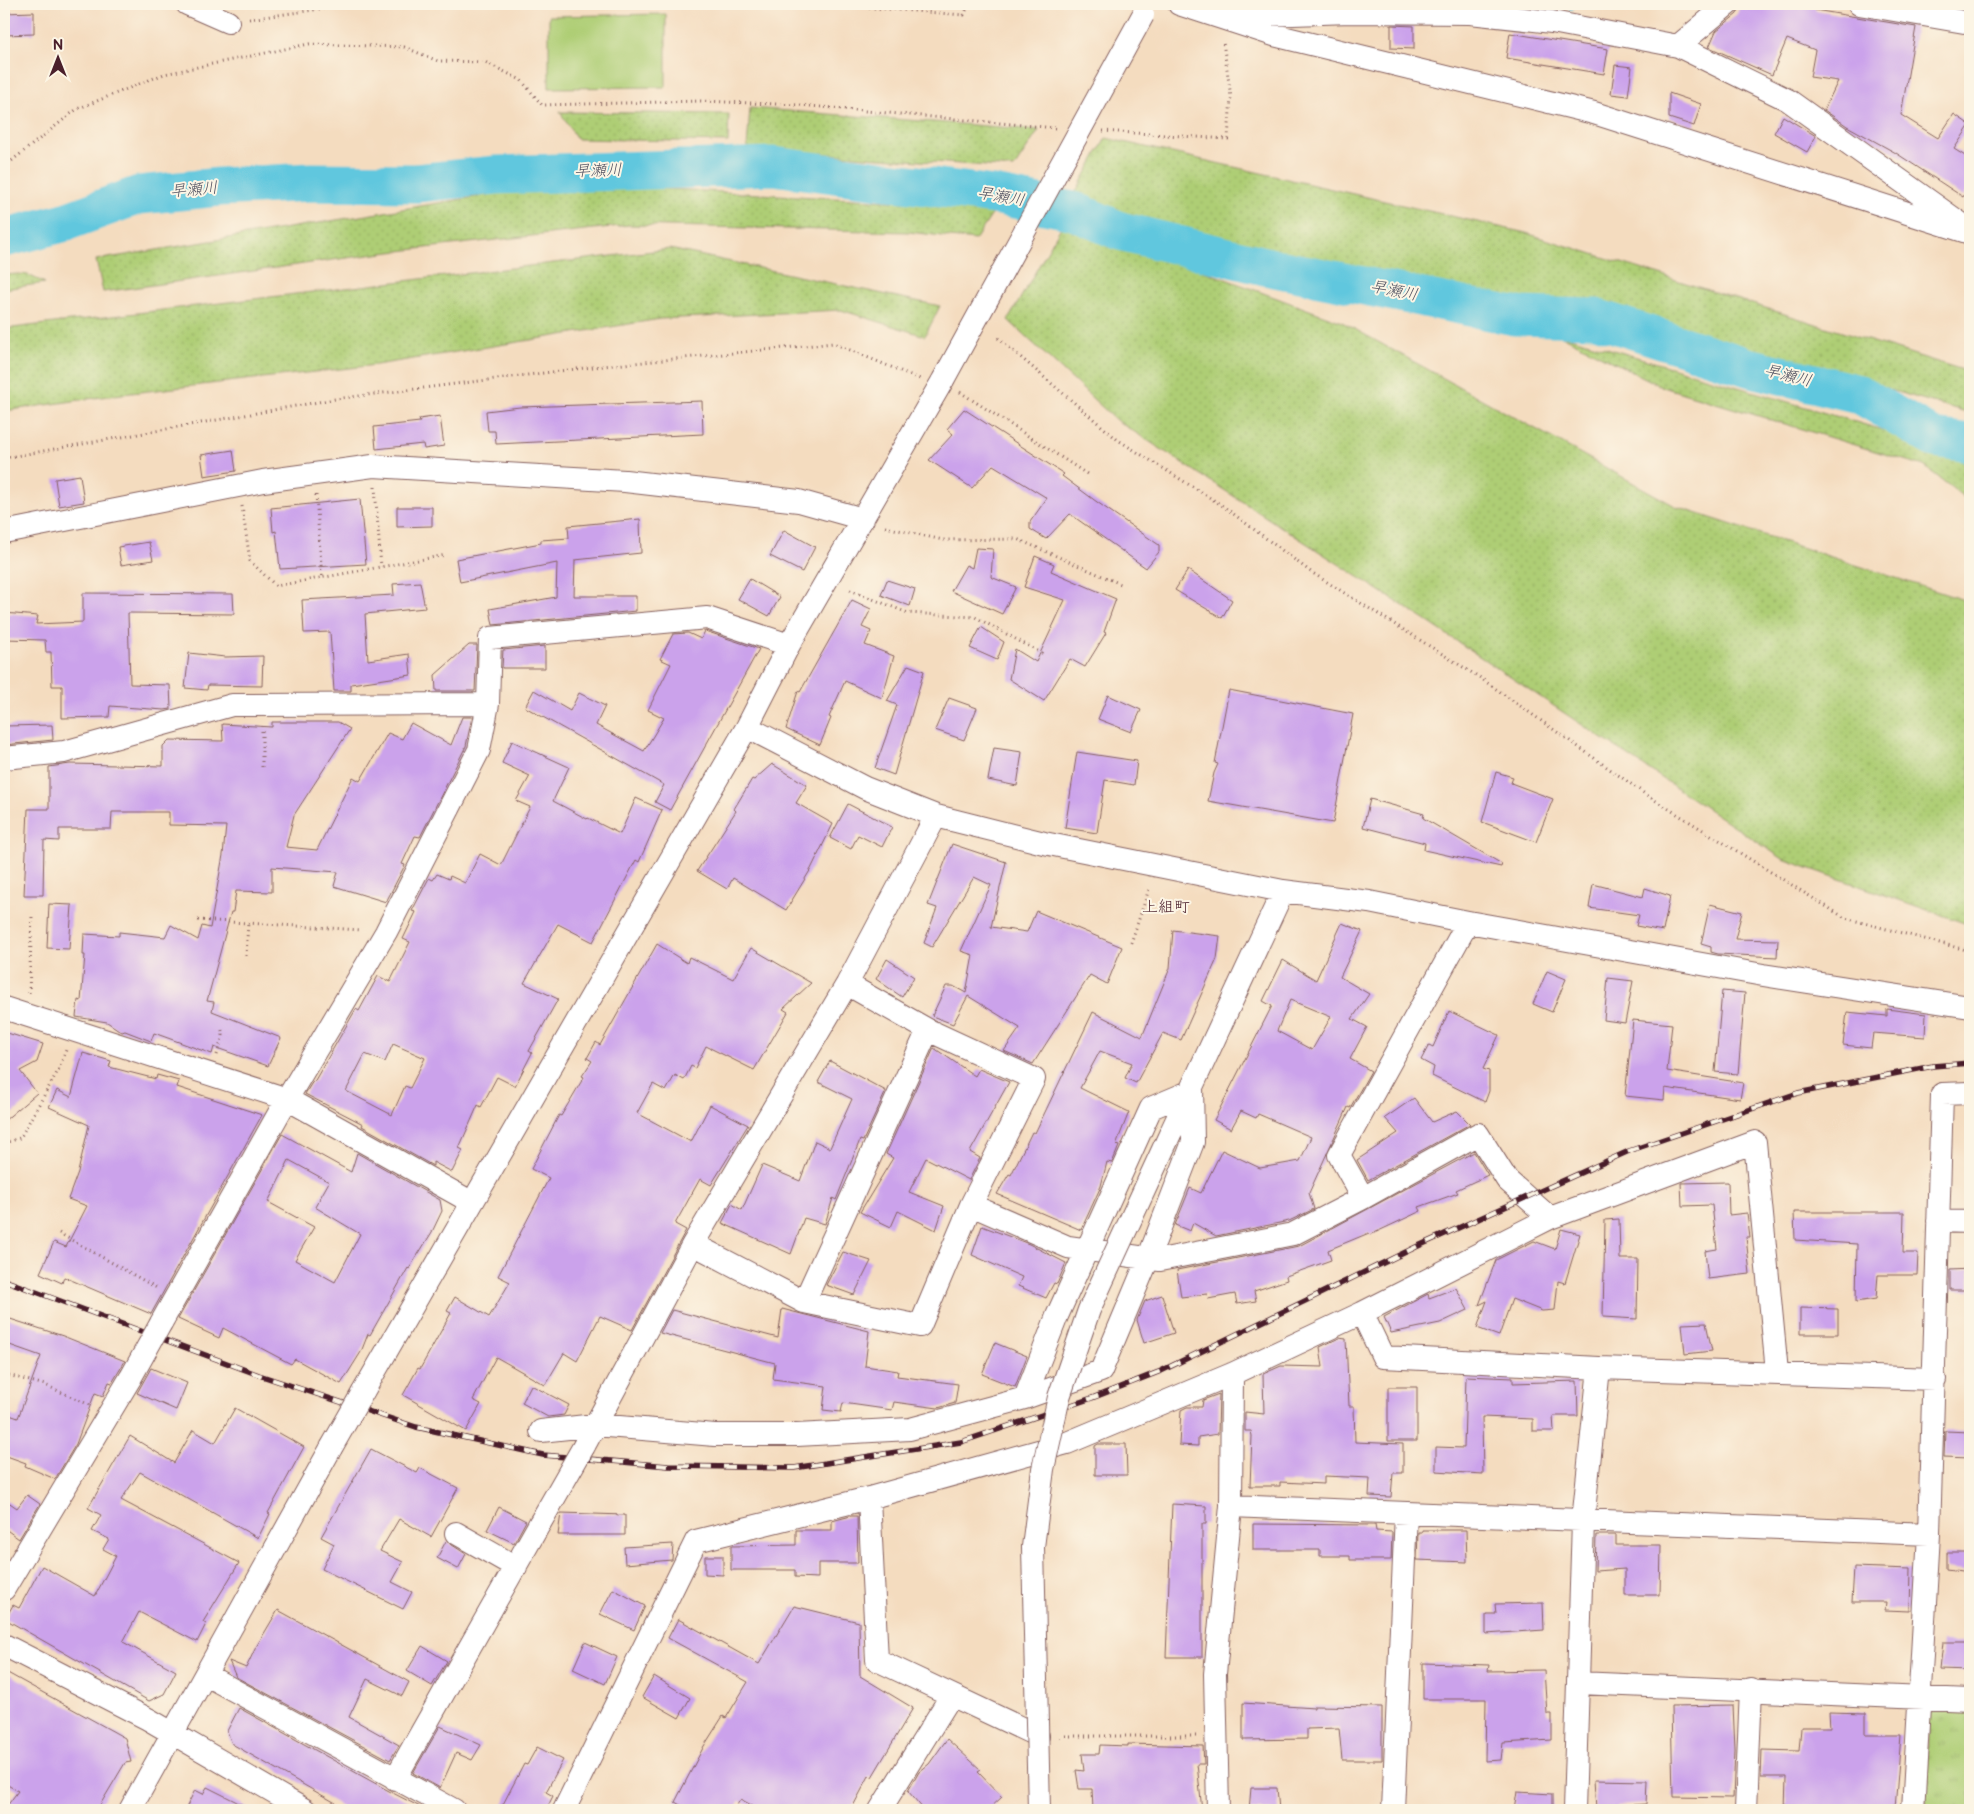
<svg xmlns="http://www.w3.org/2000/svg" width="1974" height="1814" font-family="'Balsamiq Sans','Klee One',sans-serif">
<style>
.grass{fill:url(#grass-dots);stroke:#7c7650}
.park{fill:url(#park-tufts);stroke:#7c7650}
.garden{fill:#aece75;stroke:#7c7650}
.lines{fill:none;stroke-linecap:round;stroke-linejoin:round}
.stream{stroke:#61c7de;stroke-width:6}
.river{stroke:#61c7de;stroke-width:39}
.building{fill:#cba2eb;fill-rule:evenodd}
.minor-casing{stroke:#86615f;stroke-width:24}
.path{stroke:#86615f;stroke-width:3;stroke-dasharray:1 4;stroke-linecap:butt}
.minor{stroke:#fff;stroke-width:22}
.rail-casing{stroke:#4a1f2b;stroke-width:5.5}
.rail{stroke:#fcf5e5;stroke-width:4;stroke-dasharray:11;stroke-linecap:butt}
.minor-bridge-casing{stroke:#86615f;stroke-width:24;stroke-linecap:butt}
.minor-bridge{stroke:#fff;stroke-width:22}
.labels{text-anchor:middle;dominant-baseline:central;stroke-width:4;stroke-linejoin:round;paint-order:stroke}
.water-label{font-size:16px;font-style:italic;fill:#515161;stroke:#fcf5e5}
.neighbourhood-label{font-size:16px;fill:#4a1f2b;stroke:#fcf5e5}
</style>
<defs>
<pattern id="grass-dots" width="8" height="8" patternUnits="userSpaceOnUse" patternTransform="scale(1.25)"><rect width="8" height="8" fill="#aece75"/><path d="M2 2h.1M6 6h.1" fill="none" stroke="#97b065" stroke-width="1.8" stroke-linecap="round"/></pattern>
<pattern id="park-tufts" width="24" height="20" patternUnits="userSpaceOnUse" patternTransform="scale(1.25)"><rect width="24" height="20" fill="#aece75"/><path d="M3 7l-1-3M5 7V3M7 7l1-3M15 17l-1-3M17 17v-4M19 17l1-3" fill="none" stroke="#97b065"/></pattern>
</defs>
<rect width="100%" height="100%" fill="#fcf5e5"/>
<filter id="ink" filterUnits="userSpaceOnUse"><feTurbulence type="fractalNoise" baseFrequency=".02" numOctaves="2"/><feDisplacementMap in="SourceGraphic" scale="10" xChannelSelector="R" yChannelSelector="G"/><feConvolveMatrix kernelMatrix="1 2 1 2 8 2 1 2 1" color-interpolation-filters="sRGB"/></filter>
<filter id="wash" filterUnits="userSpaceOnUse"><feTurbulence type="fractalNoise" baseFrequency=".0096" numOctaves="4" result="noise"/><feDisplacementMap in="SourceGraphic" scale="20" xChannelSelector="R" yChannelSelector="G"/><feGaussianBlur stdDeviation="1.12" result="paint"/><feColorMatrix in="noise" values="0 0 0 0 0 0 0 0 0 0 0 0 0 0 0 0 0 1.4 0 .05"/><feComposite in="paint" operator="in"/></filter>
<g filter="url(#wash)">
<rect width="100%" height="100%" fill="#f4dcbf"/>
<!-- grass -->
<path class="grass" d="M750,108L1039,130L1014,168L747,148Z
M560,112L729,114L728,142L577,139Z
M1106,138L1526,233L1963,370L1970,372V413L1790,361L1595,312L1272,258L1070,202Z
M559,183L997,207L975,240L909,232L629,225L390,252L103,292L96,260Z
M1065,220L1342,322L1677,507L1970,602V925L1783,859L1425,620L1116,420L1008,320Z
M670,249L940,306L925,336L841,310L660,319L376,365L122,394L4,411V329Z
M19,274L28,275L45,283L4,289V275Z
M1556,333L1970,456V502L1924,466L1663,387Z"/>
<!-- park -->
<path class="park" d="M1927,1707L1970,1710V1810H1926Z"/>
<!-- garden -->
<path class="garden" d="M666,14V87L549,88V16Z"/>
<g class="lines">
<!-- stream -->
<path class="stream" d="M1571,7L1574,4"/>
<!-- river -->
<path class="river" d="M4,238L62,223L139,195L220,187L311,182L416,183L496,175L773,166L994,195L1074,211L1120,231L1269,267L1514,316L1596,318L1748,367L1859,394L1934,438L1970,443"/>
</g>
<g id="blocks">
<!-- building -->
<path class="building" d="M1741,4H1816L1815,10L1916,27L1901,115L1938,138L1954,114L1970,125L1954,149L1970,159V186L1963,197L1896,153L1847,126L1824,110L1838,81L1810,77L1815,50L1787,39L1772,75L1709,47L1716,31L1737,14Z
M34,12V34L4,35V13Z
M1391,25L1414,26V49L1391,48Z
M1510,33L1608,49L1604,74L1506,58Z
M1615,65L1632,67L1628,96L1611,94Z
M1669,93L1701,104L1694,126L1669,118Z
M1783,116L1816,136L1807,152L1774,133Z
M702,401L703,434L496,444L495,431H488L486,411L520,407Z
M964,409L1064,474L1062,476L1097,502L1159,545V552L1146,568L1070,514L1046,539L1030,529V522L1047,498L993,465L972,488L929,460L953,434L947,429Z
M440,416L444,446L424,449L423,444L376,449L374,427L420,422L419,419Z
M233,450L236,471L204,476L201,455Z
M80,475L84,502L59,506L55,479Z
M360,499L366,564L280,569L276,531L273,532L271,508Z
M397,507H432V526L397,527Z
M640,519L641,553L575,560L574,596H636V611L493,625L490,609L556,597L557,563L460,582L456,559L541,543V540L569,538L568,526Z
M784,530L815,547L802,572L770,556Z
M149,542L153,560L121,565L118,547Z
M976,548L993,549L991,577L1016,587L1002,614L951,591L966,565L972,568Z
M1035,556L1054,564L1051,571L1116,599L1104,632L1106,633L1085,667L1070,659L1044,701L1009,679L1015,649L1036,662L1065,600L1024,587Z
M1188,570L1232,600L1222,618L1175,590Z
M750,579L780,597L769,616L738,599Z
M887,580L915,589L910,606L881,595Z
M420,582L425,608L365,614L368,660L409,654L411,675L351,684V691H334L330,632L304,633L302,600L394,595L393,584Z
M83,593L233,594L234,614L128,613L130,684L170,685L171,709L164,710L110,706L109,717L62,718V686H52L51,652H46L45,640L4,639V613L38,616L36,624L83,622Z
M852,600L871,609L862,627L871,631L865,645L894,656L882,698L845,681L829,717L831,718L820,745L786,729L798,691L800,692Z
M981,627L1004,642L997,660L970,648Z
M705,631L759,649L670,810L655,802L664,785L525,707L534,690L570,711L579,693L605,706L596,725L644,751L664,718L648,710L671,664L660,659L673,634L688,633L701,639Z
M469,645H477L475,691H436L435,675Z
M545,646V668H502L503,650Z
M189,653L225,657L263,656L262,686L208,685L207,690L185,688Z
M908,665L924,671L894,775L875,768L897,705L887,701Z
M1229,690L1353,714L1333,823L1208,801L1214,773L1218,764L1215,763Z
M1108,695L1141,710L1131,732L1098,719Z
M949,698L977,708L964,740L935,730Z
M462,717H472L466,746L420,837L415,836L402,864L405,865L386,902L334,886L338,872L272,867V892L236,891L233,912H231L207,1001L214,1002L212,1011L281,1038L268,1066L214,1047L212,1054L154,1033L151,1041L125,1031L122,1032L107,1022L76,1017L78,1000L81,1001L85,955H83L84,934L119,936V932L165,937L171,925L198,940L202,926L210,928L223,855L226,826L169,825V812H112L111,829H59V841L44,840L43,895H24L28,809H49V767L70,764L163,766V746L169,740L223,741L222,724L272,727V722H338L350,729L294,815L286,847L317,850L353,777L360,781L388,733L402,739L411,723L451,745Z
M52,725L53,740L4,745V726Z
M512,741L569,767L553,801L587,819L588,818L620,834L636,798L662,810L639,862L636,860L593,942L558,924L524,983L558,999L529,1051L532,1053L515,1086L497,1077L481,1107L478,1105L459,1148L463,1150L452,1172L433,1162V1166L362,1126L363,1124L305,1094L313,1081L314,1082L356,1009L359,1011L378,976L390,982L410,942L403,939L416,912L412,911L429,878L433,880L437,874L449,879L450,876L465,883L480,854L501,865L530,807L516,801L530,776L502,763ZM393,1044L425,1058L410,1088L405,1086L392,1115L346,1091L365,1054L385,1062Z
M994,748L1022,752L1017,786L988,780Z
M1077,752L1137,761L1134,785L1105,780L1097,833L1065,828Z
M772,764L807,785L796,803L833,824L811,869L786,910L733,878L727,889L697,871L736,811L734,809L752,779L754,780Z
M1496,772L1513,777L1511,783L1553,799L1536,842L1482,822Z
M1370,799L1424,814L1423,818L1502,864L1501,867L1424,850L1425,843L1363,827Z
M848,804L892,827L882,847L858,835L851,849L830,838Z
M952,844L1006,862L991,927L1027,932L1036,911L1122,947L1107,984L1090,975L1033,1064L1004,1051L1020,1028L968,996L953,1024L932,1016L946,986H953L966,993L973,955L961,951L991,885L974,877L932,947L924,943L937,908L928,905Z
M1593,884L1643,897L1645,888L1670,896L1663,931L1636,926L1639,915L1589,908Z
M49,904L72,905L69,949L47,948Z
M1710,904L1742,912L1735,939L1778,940L1777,957L1718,954L1711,952V947L1701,944Z
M1342,923L1362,931L1340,977L1369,994L1352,1019L1367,1027L1350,1059L1371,1071L1350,1108L1348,1107L1309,1193L1314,1209L1289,1221L1216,1236L1193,1223L1190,1231L1175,1225L1190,1188L1201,1193L1222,1150L1260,1168L1300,1161L1311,1137L1258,1114L1256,1118L1241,1111L1231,1129L1214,1120L1272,1006L1263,1001L1283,960L1316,980ZM1290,1000L1331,1017L1312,1050L1277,1031Z
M1173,930L1220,936L1217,959L1181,1040L1163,1033L1136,1083L1125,1078L1132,1063L1100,1051L1080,1088L1129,1112L1116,1145L1119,1146L1112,1163L1107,1162L1101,1186L1081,1230L997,1194L1009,1174L1011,1175L1032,1132L1035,1133L1093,1012L1142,1037L1170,968Z
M657,944L687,963L689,957L733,979L751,948L811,983L783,1009L788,1012L754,1070L706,1046L695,1068L691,1066L684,1080L675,1075L666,1091L653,1084L637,1113L691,1142L710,1105L748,1125L711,1185L700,1179L675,1224L686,1230L632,1330L600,1316L577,1361L564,1353L545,1385L496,1357L473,1400L481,1404L466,1431L403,1395L418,1368L420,1369L451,1313L447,1311L455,1297L489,1317L510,1282L498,1276L549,1178L531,1169L559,1115L561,1116L584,1077L582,1076L592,1061L587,1058L596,1042L600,1045Z
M887,959L914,977L902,997L876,979Z
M1547,971L1566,979L1552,1012L1533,1004Z
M1608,978L1633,981L1625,1023L1604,1020Z
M1722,991L1745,993L1738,1074L1715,1072Z
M1887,1009L1926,1014L1925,1037L1873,1033L1871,1048L1843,1045L1847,1012L1887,1016Z
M1449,1011L1499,1035L1483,1069L1489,1071V1091L1485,1102L1432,1076L1434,1067L1421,1060L1429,1045L1433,1047Z
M1633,1020L1672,1024L1667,1071L1743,1083L1740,1099L1665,1088L1664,1100L1625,1096Z
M4,1032L43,1044L37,1062L20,1071L37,1093L4,1121Z
M934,1048L975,1076L979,1069L1009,1082L970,1152L980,1158L969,1180L926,1158L909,1192L944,1206L936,1230L898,1211L891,1227L860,1212L893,1158L886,1154Z
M83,1053L111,1061L109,1067L156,1079L157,1075L179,1081L177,1087L262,1115L151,1314L64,1277L62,1283L40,1273L54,1242L66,1247L87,1206L68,1199L78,1172L89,1125L49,1107L57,1090L71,1097Z
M830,1061L886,1091L863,1141L860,1140L836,1200L833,1198L825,1224L804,1218L791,1254L722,1223L732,1204L742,1210L762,1165L800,1181L815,1141L830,1148L852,1099L818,1082Z
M1414,1098L1432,1122L1457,1111L1470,1124L1368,1180L1357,1160L1398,1133L1385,1118Z
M282,1134L351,1172L357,1153L440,1200L442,1211L432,1232L409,1269L408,1268L370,1335L368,1334L361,1352L341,1384L295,1359L291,1364L223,1328L219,1338L178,1319ZM289,1160L329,1182L315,1207L360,1234L335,1282L295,1260L314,1227L268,1202Z
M1474,1152L1488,1175L1456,1190L1458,1193L1419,1207L1421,1211L1370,1235L1369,1233L1328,1250L1331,1260L1286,1276L1287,1280L1254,1291L1256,1301L1237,1304L1235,1294L1208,1299L1207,1294L1181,1297L1177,1270L1299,1246Z
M1728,1182L1729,1215L1747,1213L1750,1237H1746L1750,1274L1708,1279L1705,1251L1717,1249L1712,1205L1682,1206L1681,1183Z
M1794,1212H1904L1903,1253H1918L1917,1275H1878L1876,1299L1856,1302L1857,1244L1795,1240Z
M1619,1219L1620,1259H1638L1637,1319L1603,1317L1605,1220Z
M982,1226L1029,1244L1066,1263L1057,1284L1054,1283L1046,1298L1018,1286L1022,1277L972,1255Z
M1561,1229L1580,1234L1565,1283L1558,1281L1555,1310L1542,1311L1512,1299L1499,1336L1477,1328L1487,1301L1479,1305L1496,1260L1534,1241L1555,1249Z
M843,1252L871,1261L854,1295L826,1285Z
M1970,1269V1290H1950V1270Z
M1456,1288L1468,1310L1440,1323L1391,1333L1384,1317L1428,1294L1429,1298Z
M1162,1295L1174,1333L1144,1343L1137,1320L1145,1301Z
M1800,1308L1838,1309V1334H1800Z
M782,1309L869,1331L865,1366L898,1371L897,1376L958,1384L955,1403L938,1408L894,1402L892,1410L843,1403L841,1412L823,1410L826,1386L773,1379L775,1363L660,1333L672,1310L778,1338Z
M4,1317L63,1336L125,1361L112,1383L109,1382L103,1396L95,1393L76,1444L55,1479L25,1466L26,1463L4,1455V1413L18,1418L41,1356L4,1343Z
M1706,1323L1712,1351L1685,1354L1682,1324Z
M1339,1338L1346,1339L1349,1406H1354L1355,1442L1403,1444V1473H1393L1391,1497L1369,1496L1370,1478L1324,1476V1484L1280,1482V1486H1250L1252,1436L1251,1431H1245V1412L1264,1414L1263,1374L1281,1366L1323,1367L1320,1347Z
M995,1343L1027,1356L1015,1387L982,1374Z
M151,1368L187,1383L176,1410L137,1393Z
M1466,1376L1513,1378V1383L1577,1381L1578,1416H1553L1554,1431H1533V1419L1482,1417L1483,1474L1436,1471V1447L1464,1448Z
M531,1385L569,1405L564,1415L548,1417L522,1403Z
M1388,1387H1417V1441H1388Z
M1219,1394L1218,1434L1198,1437V1446L1179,1445L1181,1410L1187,1407H1202L1203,1400Z
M235,1408L304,1447L268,1513L270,1514L258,1538L140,1472L121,1500L239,1563L203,1622L206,1624L197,1642L139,1612L123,1642L176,1671L164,1694L149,1701L5,1619L13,1605L19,1608L42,1566L95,1596L116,1556L103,1549L109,1539L92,1531L101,1515L88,1508L130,1436L174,1463L193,1430L215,1443Z
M1945,1431L1970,1432V1458L1944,1457Z
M1098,1444H1126L1127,1475H1095V1446Z
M371,1449L417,1473L420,1468L458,1488L431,1537L399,1519L380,1551L403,1562L392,1582L412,1592L403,1609L322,1569L334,1544L321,1537Z
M27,1495L40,1504L19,1539L4,1528V1499L17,1508Z
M1172,1504L1206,1506V1524H1202V1657H1166Z
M499,1507L526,1521L514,1543L487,1530Z
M561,1513L625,1515V1535H558Z
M851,1516H857L858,1563H818V1578L795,1577V1570H731V1546L796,1545V1530H832V1521Z
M1253,1524L1375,1525L1376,1531L1392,1532L1391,1560H1350V1556H1320V1550H1253Z
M1422,1530H1466L1467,1562L1417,1560L1418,1532H1422Z
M1596,1535H1616V1545H1661L1660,1595H1625V1569L1595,1571Z
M446,1541L466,1554L458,1569L437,1558Z
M673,1544L672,1560L625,1564L624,1547Z
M1946,1553H1970V1572L1946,1569Z
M705,1556H723V1575L705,1574Z
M1854,1567L1911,1569L1910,1611L1885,1610L1886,1602H1852Z
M613,1589L645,1606L634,1630L600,1614Z
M1543,1603L1544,1630L1486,1634V1614H1496L1495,1604Z
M794,1606L859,1622L860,1676L913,1708L872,1777L869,1776L851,1810H759L740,1800L734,1810H689L675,1802L704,1746L723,1716L726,1718L748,1682L668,1638L678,1619L759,1664Z
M278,1610L409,1682L402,1696L367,1679L349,1717L399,1745L390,1760L236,1677L229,1661L246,1668L256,1647Z
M585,1642L617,1657L605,1684L573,1669Z
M1943,1642H1970V1671L1940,1670Z
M422,1646L447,1661L432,1686L407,1671Z
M1423,1663L1489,1665L1488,1671L1544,1670L1547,1714H1552V1740L1503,1743L1501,1760L1485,1761L1486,1699H1423Z
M4,1671L125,1738L131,1762L125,1763L97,1810H4L18,1791L4,1783Z
M654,1676L690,1698L679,1718L642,1697Z
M1243,1703L1314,1708V1706L1382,1707V1760H1342L1339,1728L1307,1729V1739L1243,1740Z
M1733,1705L1735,1750L1733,1798L1673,1797L1671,1706Z
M239,1708L389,1791L426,1810H348L232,1744L227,1731Z
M1829,1712L1866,1713V1735H1901L1895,1810H1785L1786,1777H1761L1762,1750L1799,1751L1801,1727H1830Z
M440,1726L481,1745L472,1760L456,1753L440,1788L413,1773Z
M947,1739L981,1770L978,1772L1002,1797L988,1810H924L908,1791L919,1772L929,1764Z
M1128,1744L1203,1746L1204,1764H1197L1202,1810H1093L1092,1789H1079L1076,1770L1084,1771L1082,1754H1099L1100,1745L1128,1746Z
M537,1747L563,1760L546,1792L553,1796L546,1810H500L524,1764L527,1765Z
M1594,1780L1647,1781L1646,1804L1617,1806V1810H1596Z
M207,1787L253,1810H185L195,1790L203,1794Z
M1251,1788H1277L1279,1810H1249Z
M1517,1792L1552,1794V1810H1514Z"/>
</g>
</g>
<g filter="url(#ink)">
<use href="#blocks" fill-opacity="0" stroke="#86615f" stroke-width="1"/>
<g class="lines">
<defs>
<path id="minor" d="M187,4L228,22
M1179,4L1274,35L1594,113L1970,233
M1859,4L1970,23
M1235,16L1350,12L1470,13L1552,22L1678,46L1788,100L1960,223
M1678,46L1728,4
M4,532L263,481L373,466L625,481L799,501L863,519
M747,727L865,788L936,816L1044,843L1283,891L1369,902L1468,922L1763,975L1970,1007
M4,758L64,752L232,705L488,704
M1468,922L1339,1155L1363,1198L1478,1134L1507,1180L1550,1218
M4,1008L287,1099L471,1202
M1189,1092L1151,1108L1057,1316L1025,1398L1101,1371L1148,1259L1193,1142L1192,1087
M1171,1132L1283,891
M971,1205L1068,1247L1160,1260L1293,1234L1363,1198
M1938,1221L1970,1222
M693,1244L804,1302L920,1326L971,1205L1034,1079L928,1030L847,984
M804,1302L928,1030
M1362,1313L1383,1357L1599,1368L1935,1379
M161,1323L287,1099L386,932L479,750L488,704L490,638L707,618L789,645
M363,1392L747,727L789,645L943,380
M541,1431L595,1425L715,1435H797L910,1429L1025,1398
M584,1446L693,1244L847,984L936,816
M869,1498L877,1660L1038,1736
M1231,1506L1929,1534
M456,1533L516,1567
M4,1589L131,1377
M4,1645L148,1719L305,1810
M206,1675L454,1810
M1578,1683L1970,1700
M395,1779L540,1523
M130,1810L331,1448
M564,1810L696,1541L869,1498L1067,1443L1232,1374L1362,1313L1550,1218L1755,1142L1777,1372
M880,1810L951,1696
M1218,1810L1215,1674L1231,1506L1232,1374
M1393,1810L1406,1513
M1574,1810L1583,1521L1599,1368
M1746,1810L1751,1689
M1913,1810L1929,1534L1942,1094L1970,1093"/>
</defs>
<!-- minor casing -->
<use href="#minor" class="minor-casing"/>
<!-- path -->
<path class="path" d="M824,4L964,15L969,4
M249,19L357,4
M1103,131L1228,139L1231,97L1223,42
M4,167L77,109L164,74L309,44L404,47L438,61L485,62L521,80L542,105L701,101L799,105L1056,128
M998,338L1118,440L1223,506L1311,572L1479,677L1648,796L1845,918L1970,951
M960,392L1087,474
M4,458L335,399L584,368L833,343L920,379
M375,487L381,567
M316,495L322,578
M242,506L250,561L276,586L446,555
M885,527L943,540L1017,539L1123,585
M850,590L908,613L975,617L1045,655
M262,726V769
M198,920L362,930
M1131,943L1150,886
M246,956L248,923
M29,993L32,916
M217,1055L223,1035L221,1027
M4,1143L20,1138L59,1069L66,1050
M59,1233L157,1288
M4,1374L45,1385L90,1405
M1060,1736H1196"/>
<!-- minor -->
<use href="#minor" class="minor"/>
<defs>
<path id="rail" d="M4,1280L259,1375L416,1427L543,1455L668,1466L794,1468L961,1442L1092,1398L1161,1371L1416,1247L1629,1151L1798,1093L1933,1066L1970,1063"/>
</defs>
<!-- rail casing -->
<use href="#rail" class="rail-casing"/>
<!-- rail -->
<use href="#rail" class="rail"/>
<defs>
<path id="minor-bridge" d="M943,380L1143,15
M131,1377L161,1323
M331,1448L363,1392
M540,1523L584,1446
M1039,1810L1033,1547L1043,1469L1059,1397L1089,1310L1171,1132"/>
</defs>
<!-- minor-bridge casing -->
<use href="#minor-bridge" class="minor-bridge-casing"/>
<!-- minor-bridge -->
<use href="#minor-bridge" class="minor-bridge"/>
</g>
</g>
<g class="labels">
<!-- water labels -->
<g class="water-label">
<text transform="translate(598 171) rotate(-2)">早瀬川</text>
<text transform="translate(194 190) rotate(-5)">早瀬川</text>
<text transform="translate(1001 197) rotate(10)">早瀬川</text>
<text transform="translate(1394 291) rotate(11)">早瀬川</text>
<text transform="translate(1788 376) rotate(14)">早瀬川</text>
</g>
<!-- neighbourhood labels -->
<g class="neighbourhood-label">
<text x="1166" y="907">上組町</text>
</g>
</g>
<!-- margin -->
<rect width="1974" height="1814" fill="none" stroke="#fcf5e5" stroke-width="20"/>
<!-- north arrow -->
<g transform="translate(58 58)" stroke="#fcf5e5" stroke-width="4" paint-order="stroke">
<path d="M0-4L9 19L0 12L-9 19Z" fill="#4a1f2b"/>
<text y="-8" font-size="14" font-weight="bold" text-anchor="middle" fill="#4a1f2b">N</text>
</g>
</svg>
